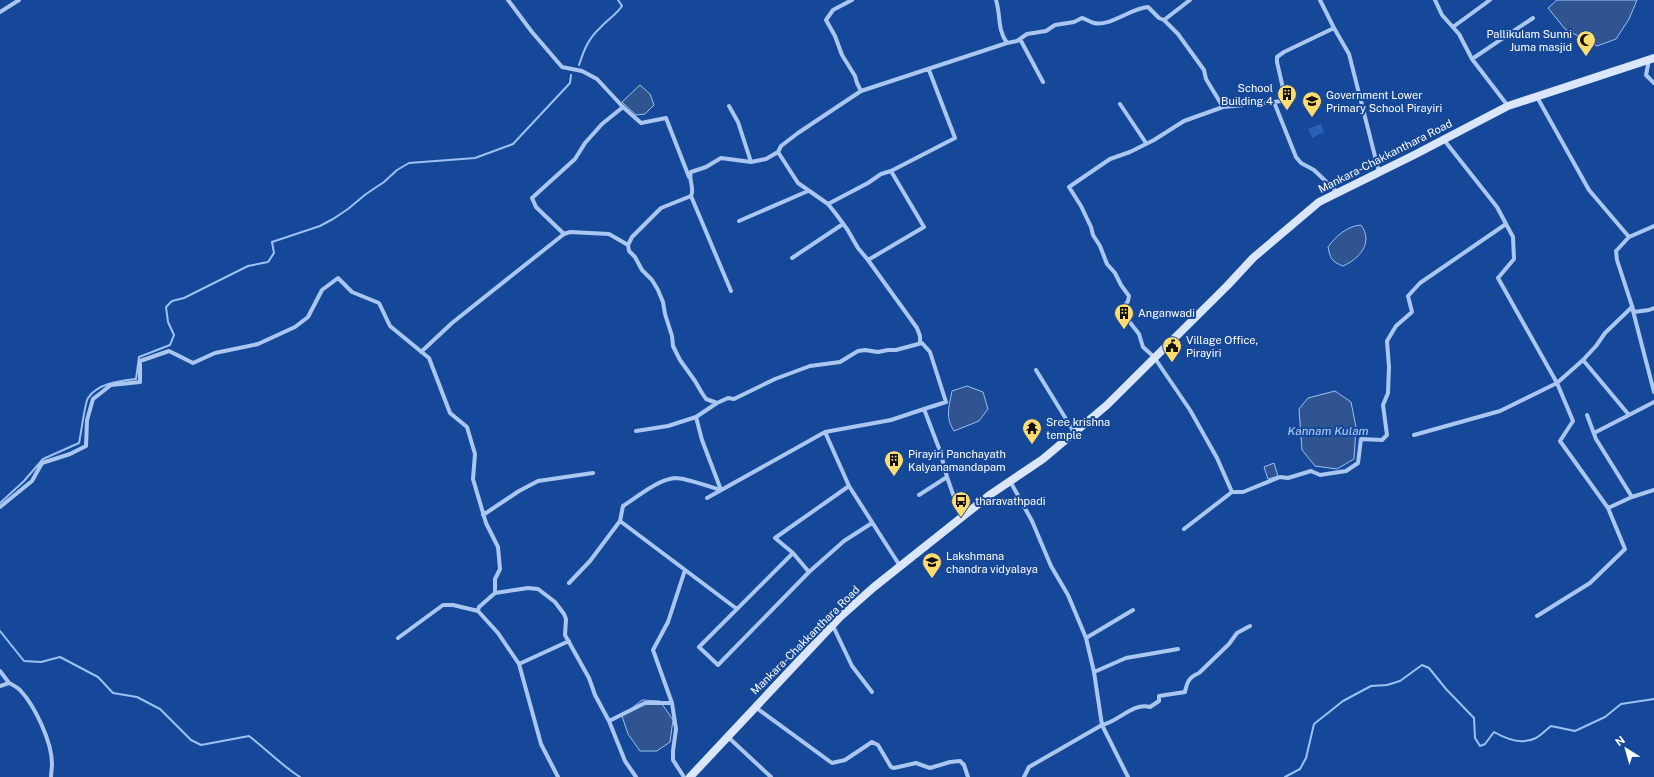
<svg xmlns="http://www.w3.org/2000/svg" width="1654" height="777" font-family="'Public Sans',sans-serif">
<style>
.green{fill:#2961b7}
.water{fill:#305490;stroke:#9cc1f5}
.lines{fill:none;stroke-linecap:round;stroke-linejoin:round}
.stream{stroke:#9cc1f5;stroke-width:2}
.minor{stroke:#aac7f2;stroke-width:4}
.secondary{stroke:#d9e6fc;stroke-width:8}
.labels{text-anchor:middle;dominant-baseline:central;stroke-width:4;stroke-linejoin:round;paint-order:stroke}
.poi-label{font-size:11px;fill:#fff;stroke:#164899;text-anchor:start}
.street-label{font-size:11px;fill:#fff;stroke:#164899}
.water-label{font-size:12px;font-style:italic;fill:#b6d1f9;stroke:#164899}
</style>
<rect width="100%" height="100%" fill="#164899"/>
<!-- green -->
<path class="green" d="M1321,124L1324,132L1312,138L1308,129Z"/>
<!-- water -->
<path class="water" d="M1557,0H1637L1629,19L1616,39L1597,46L1565,29L1548,8Z
M640,85L650,94L654,105L645,114L636,115L622,102Z
M1361,225C1374,243 1359,259 1343,266C1332,262 1330,258 1328,247C1336,236 1347,226 1361,225Z
M967,386L983,392L988,409L979,421L954,431C945,417 949,407 952,391Z
M1335,391L1351,402L1356,427L1354,459L1337,469L1315,466L1302,450L1299,409L1308,398Z
M1274,463L1278,476L1268,479L1264,467Z
M642,700L660,701L673,720L670,742L657,751H640L628,734L622,716Z"/>
<g class="lines">
<!-- stream -->
<path class="stream" d="M579,65C584,50 588,39 600,28C607,20 616,15 622,6L618,0
M0,503L24,481L43,459L79,443C81,434 85,402 88,398C98,383 120,381 136,379L139,357L170,345L174,335L168,322L166,307L172,301L184,298L248,266L268,262L274,253L272,242L320,226L333,219L348,209L366,194L384,182L397,170L409,163L475,158L513,144L570,83L571,75
M0,631L24,661L41,662L60,657L98,677L113,693L137,697L160,709L191,740L201,745L249,736C266,749 281,765 300,777
M1285,777L1300,769L1306,758L1314,724L1343,701L1371,686L1387,685L1400,681L1422,665L1429,668L1446,689L1474,718L1475,738L1480,746L1485,744L1494,732C1506,739 1522,745 1536,738C1541,735 1546,730 1551,726L1575,731L1605,717L1621,704L1654,699"/>
<!-- minor -->
<path class="minor" d="M508,0L532,32L562,67L582,71L597,79L623,107L641,123L666,118L689,177
M852,0L833,10L826,20L835,36L842,55L855,76L857,83L861,91L798,133L781,146L778,152L766,159L751,162L721,158L706,167L691,172C688,180 695,188 691,196L661,208L632,237L628,245L629,251L635,257L642,270L652,280L658,290L663,302L665,314L672,336L673,346L680,360L695,381L702,393L706,399L717,403L728,398L734,399L775,379L810,366L840,362L858,351L865,350L878,352L888,350H896L922,343L930,352L946,402L924,409
M996,0C1001,16 997,29 1007,43L1017,41L1027,34L1046,31L1055,25L1074,22L1082,18C1086,19 1090,22 1094,23C1110,27 1131,8 1148,7L1159,18L1164,20L1178,34L1204,70L1206,79L1223,107L1184,121L1154,140L1130,152L1110,159L1069,187L1081,206L1091,227L1093,235L1100,246L1107,264L1115,273L1121,285L1129,296L1128,301L1121,311L1139,334L1143,347L1154,357L1190,410L1217,458L1232,492L1184,529
M1320,0L1334,28
M1435,0L1442,15L1459,34L1472,59L1508,106
M0,12L19,0
M1164,20L1190,0
M1453,27L1490,0
M1020,39L1043,82
M1472,59L1533,18
M1649,60L1646,75L1654,83
M861,91L1007,43
M1537,97L1589,190L1629,237
M1274,102L1281,101L1285,97L1277,62V57L1284,52L1334,28L1349,54L1379,172
M1120,104L1146,143
M729,106L738,122L751,162
M1223,107L1274,102L1296,157L1301,163L1314,170L1338,193
M1444,140L1497,207L1513,237L1514,259L1498,278L1557,383L1573,421L1560,441L1608,508L1625,549L1590,583L1537,616
M778,152L798,183L828,204L836,214L847,229L858,248L868,260L917,328L920,336V343
M691,196L731,291
M828,204L868,183L881,174L891,171L955,138L929,70
M739,221L808,191
M1654,226L1629,237L1616,251L1617,260L1634,312L1649,310L1654,308
M564,234L536,207L532,198L575,159L585,143L602,124L623,107
M792,258L843,224
M868,260L924,227L891,171
M421,352L452,323L564,234L570,232L609,234L628,245
M1583,360L1629,415L1654,402
M1036,370L1074,432
M1587,415L1596,439L1632,497L1654,490
M636,431L668,426L696,417L717,403
M825,432L891,420L924,409L940,451L947,477
M1594,433L1629,415
M1414,435L1500,411L1557,383L1583,360L1596,346L1605,333L1632,307L1654,392
M1010,481L1032,521L1051,566L1068,595L1086,638L1094,672L1102,725L1128,777
M1232,492H1243L1280,477L1288,478L1311,471L1320,475L1346,471L1358,463L1361,439L1382,440L1387,435L1383,405L1388,393L1389,367L1387,341L1396,326L1412,312L1408,296L1420,283L1506,224
M919,495L947,477L961,517
M707,498L825,432L849,486
M0,507L32,481L42,463L70,454L86,446L87,420L93,399L111,385L140,382V361L169,351L193,363L215,353L258,344L295,327L308,317L322,290L338,278L352,292L379,303L390,326L429,358L450,413L467,427L475,454L473,479L486,523L498,547L500,569L495,579V593L528,588L538,589L555,602L564,614L566,619L565,635L589,678L595,695L609,721L625,761L636,777
M1608,508L1632,497
M483,515L519,491L538,481L593,473
M620,521L623,506C637,497 659,479 675,478C687,478 709,487 721,490L702,440L696,417
M793,553L699,647L718,665L809,572L844,541L872,523
M809,572L793,553L775,538L849,486L900,566
M569,583L590,561L620,521L737,609
M478,611L479,607L495,593
M833,626L852,666L872,692
M398,638L443,605H453L478,611L498,633L519,664L541,744L558,777
M1086,638L1133,610
M519,664L569,641
M0,671L9,683L0,686
M1094,672L1126,658L1178,649
M9,683C13,685 17,687 20,690C35,706 52,742 52,764C52,769 51,773 51,777
M755,707L832,763L845,760L872,742L878,745L891,767L894,768L916,763L930,768L950,762L960,761L964,765L968,777
M609,721L645,703H672
M728,737L771,777
M684,777L673,760V751L676,729L672,703L653,650L668,622L685,570
M1024,777L1029,767L1102,725C1118,722 1133,702 1150,707L1159,701V696L1185,692C1187,682 1189,677 1199,673L1229,644L1237,633L1250,626"/>
<!-- secondary -->
<path class="secondary" d="M690,777L840,617L874,587L991,494L1043,459L1107,405L1228,285L1253,258L1319,202L1414,155L1508,106L1654,58"/>
</g>
<!-- icons -->
<defs>
<symbol id="mosque-pin" viewBox="-11 -11 22 30"><path d="M0 17L-7.5 6A9.5 9.5 0 1 1 7.5 6Z" fill="#ffdc6b" stroke="#164899"/><path d="M3.5-4.9A6 6 0 1 0 3.5 4.9A5 5 0 1 1 3.5-4.9Z" fill="#111"/></symbol>
<symbol id="building-pin" viewBox="-11 -11 22 30"><path d="M0 17L-7.5 6A9.5 9.5 0 1 1 7.5 6Z" fill="#ffdc6b" stroke="#164899"/><path d="M-4-6H4V6H1V3H-1V6H-4ZM-2.5-4.3h1.7v1.8h-1.7ZM.8-4.3h1.7v1.8H.8ZM-2.5-1h1.7V.8h-1.7ZM.8-1h1.7V.8H.8Z" fill="#111"/></symbol>
<symbol id="school-pin" viewBox="-11 -11 22 30"><path d="M0 17L-7.5 6A9.5 9.5 0 1 1 7.5 6Z" fill="#ffdc6b" stroke="#164899"/><path d="M0-5L7-2L0 1L-7-2ZM-4 1L0 2.5L4 1V4Q0 6-4 4Z" fill="#111"/></symbol>
<symbol id="civic-pin" viewBox="-11 -11 22 30"><path d="M0 17L-7.5 6A9.5 9.5 0 1 1 7.5 6Z" fill="#ffdc6b" stroke="#164899"/><path d="M-.6-6.5H3V-4.5H.6V-3L4-1V1h2V6H-6V1h2V-1L-.6-3ZM-1.2 2.5V6h2.4V2.5Z" fill="#111"/></symbol>
<symbol id="temple-pin" viewBox="-11 -11 22 30"><path d="M0 17L-7.5 6A9.5 9.5 0 1 1 7.5 6Z" fill="#ffdc6b" stroke="#164899"/><path d="M0-6L5-2H3V0L6.5 2.5H4V6H1.5V3h-3V6H-4V2.5H-6.5L-3 0V-2H-5Z" fill="#111"/></symbol>
<symbol id="bus-pin" viewBox="-11 -11 22 30"><path d="M0 17L-7.5 6A9.5 9.5 0 1 1 7.5 6Z" fill="#ffdc6b" stroke="#164899"/><path d="M-5-6H5V4H4V6H2V4H-2V6H-4V4H-5ZM-3.5-4V0h7V-4ZM-3.5 1.2v1.5H-2V1.2ZM2 1.2v1.5H3.5V1.2Z" fill="#111"/></symbol>
</defs>
<g fill-rule="evenodd">
<use href="#mosque-pin" x="1575" y="29" width="22" height="30"/>
<use href="#building-pin" x="1276" y="83" width="22" height="30"/>
<use href="#school-pin" x="1301" y="90" width="22" height="30"/>
<use href="#building-pin" x="1113" y="302" width="22" height="30"/>
<use href="#civic-pin" x="1161" y="335" width="22" height="30"/>
<use href="#temple-pin" x="1021" y="417" width="22" height="30"/>
<use href="#building-pin" x="883" y="449" width="22" height="30"/>
<use href="#bus-pin" x="950" y="490" width="22" height="30"/>
<use href="#school-pin" x="921" y="551" width="22" height="30"/>
</g>
<g class="labels">
<!-- poi labels -->
<g class="poi-label">
<text x="1572" y="34" text-anchor="end">Pallikulam Sunni<tspan x="1572" dy="13">Juma masjid</tspan></text>
<text x="1273" y="88" text-anchor="end">School<tspan x="1273" dy="13">Building 4</tspan></text>
<text x="1326" y="95">Government Lower<tspan x="1326" dy="13">Primary School Pirayiri</tspan></text>
<text x="1138" y="313">Anganwadi</text>
<text x="1186" y="340">Village Office,<tspan x="1186" dy="13">Pirayiri</tspan></text>
<text x="1046" y="422">Sree krishna<tspan x="1046" dy="13">temple</tspan></text>
<text x="908" y="454">Pirayiri Panchayath<tspan x="908" dy="13">Kalyanamandapam</tspan></text>
<text x="975" y="501">tharavathpadi</text>
<text x="946" y="556">Lakshmana<tspan x="946" dy="13">chandra vidyalaya</tspan></text>
</g>
<!-- street labels -->
<g class="street-label">
<text transform="translate(1385 156) rotate(-27)">Mankara-Chakkanthara Road</text>
<text transform="translate(805 640) rotate(-45)">Mankara-Chakkanthara Road</text>
</g>
<!-- water labels -->
<g class="water-label">
<text x="1328" y="431">Kannam Kulam</text>
</g>
</g>
<!-- north arrow -->
<g transform="translate(1626 749) rotate(323)" stroke="#164899" stroke-width="3" paint-order="stroke">
<path d="M0-3L7 15L0 10L-7 15Z" fill="#ffffff"/>
<text y="-6" font-size="11" font-weight="bold" text-anchor="middle" fill="#ffffff">N</text>
</g>
</svg>
